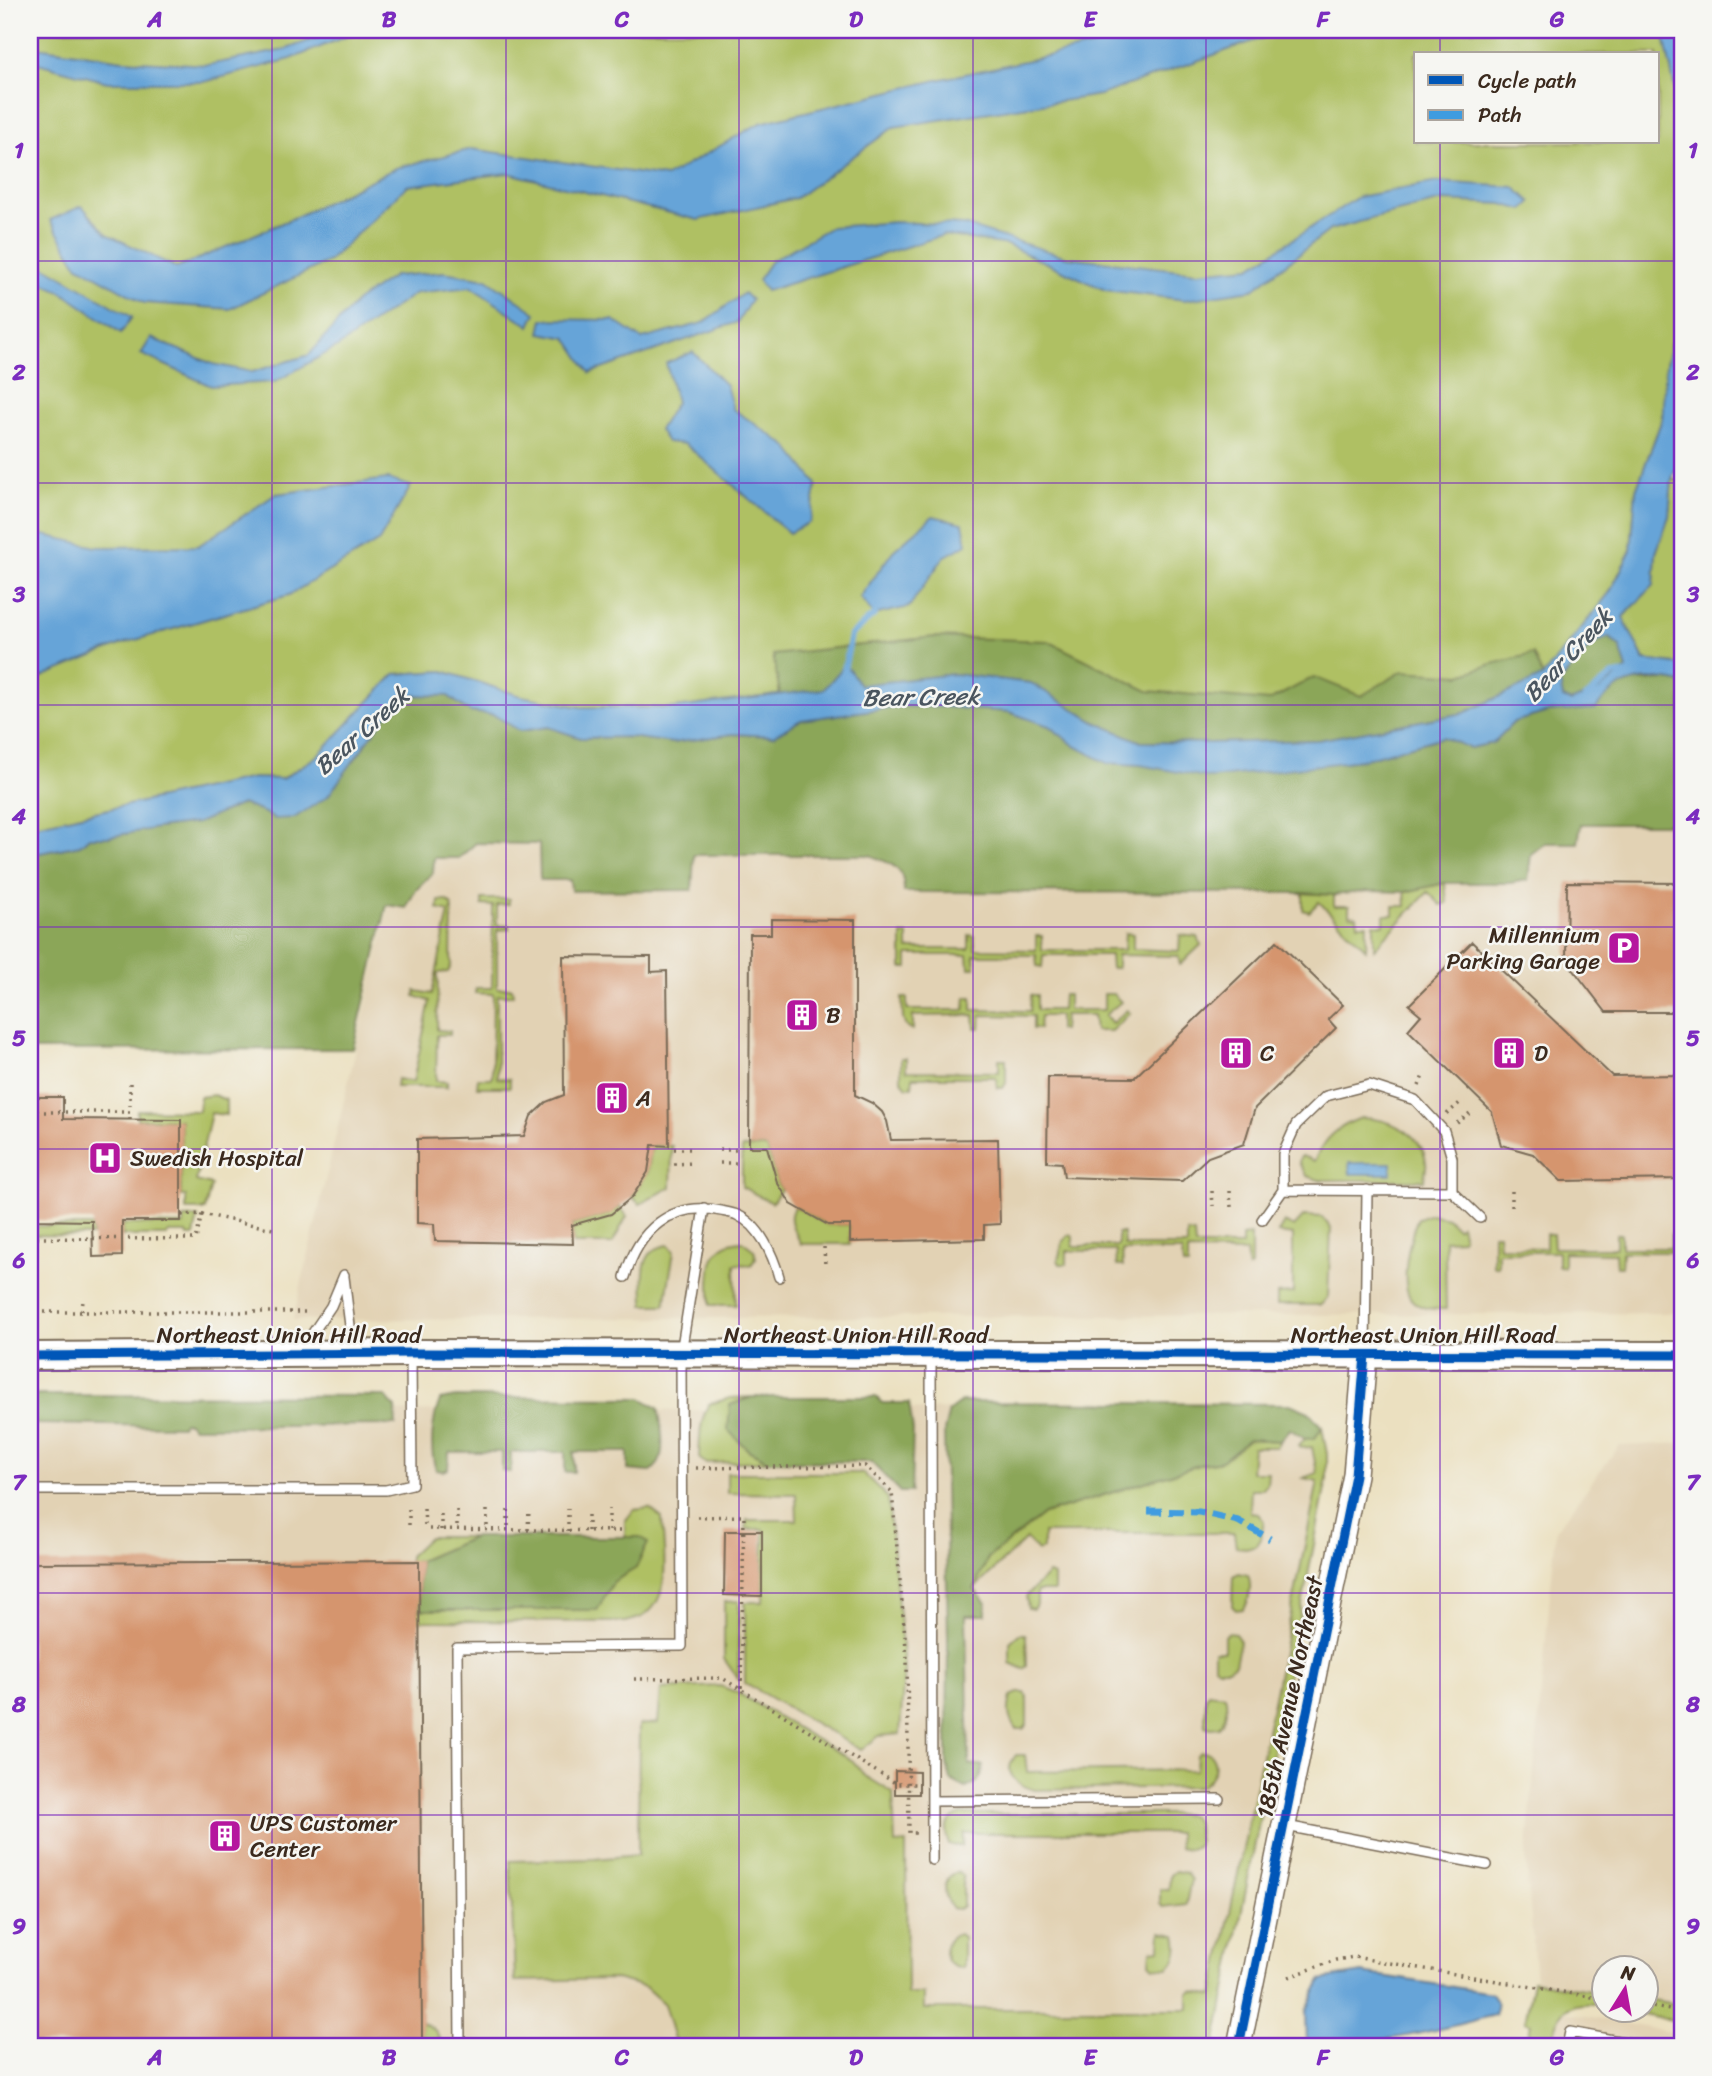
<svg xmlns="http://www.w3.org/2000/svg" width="1712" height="2076" font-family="Sriracha,sans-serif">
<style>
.built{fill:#e2d2b4}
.green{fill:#afc063;stroke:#757540;stroke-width:2;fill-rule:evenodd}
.forest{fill:#8ba659;stroke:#63683c;stroke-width:2}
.water{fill:#66a4d8;stroke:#50677b;stroke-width:2;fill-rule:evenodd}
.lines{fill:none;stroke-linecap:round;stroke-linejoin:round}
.stream{stroke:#66a4d8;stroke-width:6}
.building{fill:#d5956e}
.service-casing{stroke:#796a57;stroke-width:12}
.tertiary-casing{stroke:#796a57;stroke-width:26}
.secondary-casing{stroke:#796a57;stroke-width:30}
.path{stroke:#796a57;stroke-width:3.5;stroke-dasharray:2 5;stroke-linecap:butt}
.service{stroke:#fff;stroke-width:9}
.tertiary{stroke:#fff;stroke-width:23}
.secondary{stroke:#fff;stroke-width:26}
.quiet{stroke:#3f9ce0;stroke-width:7;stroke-dasharray:14 7;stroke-linecap:butt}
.cycleway-casing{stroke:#f6f6f2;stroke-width:13}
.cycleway{stroke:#0057b8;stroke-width:9}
.grid{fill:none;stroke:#7b2cbf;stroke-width:2;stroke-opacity:0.55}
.labels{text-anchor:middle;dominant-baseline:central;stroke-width:5;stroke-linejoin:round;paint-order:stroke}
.poi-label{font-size:23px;fill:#3b2a1e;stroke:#f6f6f2;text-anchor:start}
.street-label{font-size:23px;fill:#3b2a1e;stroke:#f6f6f2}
.water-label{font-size:24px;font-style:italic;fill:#4a555f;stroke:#f6f6f2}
.neatline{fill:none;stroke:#7b2cbf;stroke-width:2.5}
.grid-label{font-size:23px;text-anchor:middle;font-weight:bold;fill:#7b2cbf}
</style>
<rect width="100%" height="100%" fill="#f6f6f2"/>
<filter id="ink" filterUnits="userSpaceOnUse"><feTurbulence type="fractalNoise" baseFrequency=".0143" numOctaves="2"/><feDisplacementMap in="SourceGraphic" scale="14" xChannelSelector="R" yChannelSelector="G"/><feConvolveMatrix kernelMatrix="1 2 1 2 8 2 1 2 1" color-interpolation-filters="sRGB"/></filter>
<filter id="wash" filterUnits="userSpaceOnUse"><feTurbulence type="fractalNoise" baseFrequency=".00686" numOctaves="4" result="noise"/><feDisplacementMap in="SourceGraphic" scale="28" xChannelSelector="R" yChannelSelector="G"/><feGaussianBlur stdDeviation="1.57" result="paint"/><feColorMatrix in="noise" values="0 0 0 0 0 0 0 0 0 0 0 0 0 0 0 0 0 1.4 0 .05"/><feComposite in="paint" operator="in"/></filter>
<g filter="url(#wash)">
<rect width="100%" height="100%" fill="#ebe0c0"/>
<!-- built -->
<path class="built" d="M1682,778V1313L293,1320L405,838Z
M1292,1408L1318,1430L1323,1472L1213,2046H30V1413Z
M1682,1443V2005L1646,1999V1968H1604L1603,1992L1536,1981L1526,1856L1556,1530L1619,1446Z
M1544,2008L1682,2034V2046H1537Z"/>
<!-- green -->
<path class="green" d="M30,30H1663L1682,123V300L1666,364L1662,419L1636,490L1631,550L1610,592L1543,677L1464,713L824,689L675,708L581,707L521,696L443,671L395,674L318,756L281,779L253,778L30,826ZM1416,54H1658V142H1416Z
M1672,479L1682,481V665L1644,660L1622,617L1654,585L1656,553L1669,516Z
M1445,883L1447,903L1441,905L1428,892L1374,949V924L1384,925V915H1393V906H1406L1405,892Z
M1303,893L1334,895V906H1349V915L1357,916L1358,924H1367L1366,949L1319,902L1309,912L1303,910Z
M482,899H509V904L497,905V925H509V929L497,930V988H512L513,995H497V1078L510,1079V1087H477L478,1078H492L493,994L475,993L476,988H492L493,906L482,905Z
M444,900L449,902L452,906L451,966L448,972L438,973L437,1030L450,1031V1035H437L436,1081L447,1082V1087H396L397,1079L413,1082L430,1001L415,996L416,991L432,994L449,912L438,909L439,901Z
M1125,933L1133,934V949L1179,951L1180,935L1198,937L1201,945L1180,965L1178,956L1117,955V968H1111L1110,955H1043L1042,967L1037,966L1036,955H974L975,968H969L968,955H908V968H902V935H908V949H969V935L974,936L975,949L1036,950V936H1042V950H1124Z
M1104,994H1113L1121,1002L1105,1015L1112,1023L1127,1010L1130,1013L1111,1031H1095L1093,1015H1064L1063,1030H1059V1016H1040L1039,1029H1033V1016L981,1015L980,1028H975L974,1015L913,1016V1030L906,1027L903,1019L902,998H907V1010H965L966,997H972V1010L1030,1011L1031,995H1037V1010H1062L1063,995H1068V1010H1104Z
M901,1058H906V1071L999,1072V1059H1006V1083L1003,1088H997L996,1077H913L912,1087H907L901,1080Z
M214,1095L226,1100V1115L211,1113L196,1181L211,1185L205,1210H186V1196H181V1120L137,1119V1110L199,1111L200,1097Z
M1361,1118C1387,1118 1423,1132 1426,1163C1427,1168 1424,1175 1424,1180H1319L1307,1176L1299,1163L1300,1158L1302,1156L1314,1161C1325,1138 1337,1127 1361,1118Z
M652,1145L672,1146L671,1187L640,1204L632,1197L648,1172Z
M767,1147L777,1182L781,1189L772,1203L742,1187V1148Z
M795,1206L828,1225H850V1244H801C795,1231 785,1219 795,1206Z
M620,1207L627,1216L612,1244H573L572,1225L610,1214Z
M1431,1214L1447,1218L1457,1228L1461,1225L1463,1234L1462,1239L1445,1240L1446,1309C1435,1309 1423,1310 1414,1302C1397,1289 1410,1234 1418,1218Z
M1304,1216L1322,1217L1331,1228L1328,1297L1321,1305H1277V1294L1293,1293V1235L1278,1233L1284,1222L1294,1227Z
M198,1217L194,1236H188L187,1233H168L167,1236H122V1224L184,1225V1218Z
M30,1226H92V1236L30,1235Z
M1118,1233H1123L1124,1246H1187V1233L1194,1234L1195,1246H1242V1236L1251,1235V1266L1248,1268L1246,1252L1188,1251V1266H1183L1182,1251H1122L1123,1266H1117L1116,1251H1067V1264H1060L1058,1260L1063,1241L1069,1235L1073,1236V1246H1118Z
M1493,1233H1498L1499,1247L1546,1248V1234H1553L1554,1248H1616V1234H1621V1248H1671V1235L1681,1249L1682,1263L1678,1266L1675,1265L1673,1252H1622L1621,1267H1616L1615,1253L1564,1252V1267L1558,1266V1252H1498V1266H1493Z
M742,1241L754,1250L756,1258L751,1265L735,1264L736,1305H710C711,1277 704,1243 742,1241Z
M669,1245L674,1251L665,1305H644C644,1280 637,1249 669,1245Z
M752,1397L730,1405L748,1450L769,1461L705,1463L699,1458C700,1438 699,1422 709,1404L730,1398Z
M1322,1427L1327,1454V1479L1215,2046H676L664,2004L645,1987L616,1979L515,1981L510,1861L594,1859L638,1855L639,1725L658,1723L661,1689L720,1686L736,1692L853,1761L864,1775L893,1793L895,1844L906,1843L907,1994H924V2009H1189V1993L1193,1991L1213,1996L1318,1481L1303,1478L1317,1473L1312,1447L1300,1448L1298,1446L1305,1439L1315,1438Z
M1249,1439L1280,1441L1276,1447H1253L1251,1472H1268L1267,1484L1263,1489H1251L1250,1513L1258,1514L1264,1521L1261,1539L1257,1545L1246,1548L1236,1547L1234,1533H1043V1549L1038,1551L1026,1539L974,1589L988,1558L1044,1514L1202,1464L1222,1461Z
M727,1473H863L888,1498L904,1668L900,1734L879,1736L861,1750L745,1683V1602H763L764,1529H746L747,1520H797L796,1494L727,1493Z
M649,1508L662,1518C663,1548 674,1599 642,1617C638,1619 631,1620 626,1622L419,1621V1610H597L613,1582L636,1568L640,1537L625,1538V1521L634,1510Z
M429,1537H474L419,1561L409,1562V1556Z
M1239,1573L1248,1575C1252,1585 1250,1601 1243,1609L1236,1610L1232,1606L1233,1576Z
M1048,1574L1054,1576V1591H1037V1604L1033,1609L1028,1608L1026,1596Z
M739,1601L738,1679L724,1659V1602Z
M1227,1633L1235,1634L1240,1641L1235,1664L1228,1669H1218L1214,1666V1651H1224V1636Z
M1019,1634H1025L1026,1638L1027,1666L1023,1669L1010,1663V1642Z
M1018,1693H1025L1027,1696V1725L1023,1729H1016C1007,1718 1008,1709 1011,1696Z
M1208,1693L1225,1695C1228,1705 1226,1719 1219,1727L1210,1728L1205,1726L1206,1696Z
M1201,1752L1209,1753C1221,1765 1212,1779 1200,1787L1035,1790C1017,1785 1001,1774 1016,1755H1025L1027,1772L1196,1770L1197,1755Z
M962,1814H1179L1190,1815L1197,1823L1198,1845L1190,1849L1179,1848L1178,1833H964L962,1846L949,1845C943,1830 946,1819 962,1814Z
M1175,1871L1186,1873L1191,1880L1186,1904L1163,1907L1160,1904V1889H1169L1170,1875Z
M958,1872L963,1876V1906L959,1909L952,1908C943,1896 941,1877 958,1872Z
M1161,1932L1176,1935C1179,1946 1178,1960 1168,1968L1154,1967L1150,1963L1151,1950L1160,1949Z
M959,1934L963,1937V1967C942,1973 938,1939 959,1934Z
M1533,1981L1603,1992V2005C1566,1999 1558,2011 1551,2046H1527L1531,2024L1525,2022Z
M1646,1999L1682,2005V2022L1624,2010H1646Z
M421,2022C434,2028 440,2032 440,2046H422Z"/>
<!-- forest -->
<path class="forest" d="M934,637L1048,641L1148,691L1269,701L1314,677L1361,696L1403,671L1461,675L1492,664L1533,654L1543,677L1464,713L1318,740L1210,743L1141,742L1095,722L1031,683L954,674L780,695L773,655Z
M1609,637L1620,647L1627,669L1599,690L1571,702L1563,698L1560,683C1574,665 1587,644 1609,637Z
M1669,680L1682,683V824H1581L1578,843H1545L1531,854L1528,880L1510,883H1445L1405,892L1369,891L1334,895L1303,893L904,892C905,866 890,863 869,855H694L692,890L571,891L570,880H540L539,844L476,843L459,858H434L433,873L415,891L406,908L387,905L353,1049L30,1050V855L80,845L89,837H108L157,828L197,823L242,804L265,813L274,819L353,762L385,717L415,695L448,696L470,712L494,715L520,731L548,727L581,738L630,737L673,743L733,734L773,736L801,720L901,706L946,707L1009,712L1049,726L1075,746L1107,763L1140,765L1324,764L1361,760L1444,737L1470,748L1493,743L1514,722L1548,712L1576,710L1620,686L1635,681Z
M30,1395L385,1396L395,1408L396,1425L193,1427L188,1422H183L181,1426L30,1424Z
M456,1397L641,1398L658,1408C661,1420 666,1453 658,1464C656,1467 653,1469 650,1472L628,1470V1452H574V1472H565V1452H511V1472L502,1471V1452H449L448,1469L444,1471L436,1470C429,1450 432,1420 440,1400Z
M752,1397H876L882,1403H909L913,1430L911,1492H900L871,1462L769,1461L748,1450L728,1430L730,1405Z
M961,1402L1290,1404L1309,1412L1322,1427L1315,1438L1305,1439L1290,1429L1280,1441L1249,1439L1222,1461L1202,1464L1044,1514L988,1558L974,1589L986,1603V1615H966L969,1765H983C983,1778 977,1783 966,1788L951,1780L947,1764L948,1640L944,1431L949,1411Z
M474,1537H640L648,1543L636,1568L613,1582L597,1610H419V1561Z"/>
<!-- water -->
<path class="water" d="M338,30H362L291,59L204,82H107L30,61V46L123,60L208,65L284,50Z
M1166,30H1285L1100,95L894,127L796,198L698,220L508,173L407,186L329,261L230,309L144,303L77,265L50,220L82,206L107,234L177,268L298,216L396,168L472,149L666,177L760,123L937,80Z
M1663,30H1682V123L1663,32Z
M1437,182L1514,187L1531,202L1523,210L1502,204L1443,201L1389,214L1330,230L1252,290L1185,300L1105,290L1007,245L944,235L766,291L758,280L771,261L831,227L895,222L964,225L1067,257L1197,272L1250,267L1358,197Z
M30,258L132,317L121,333L60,291L30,277Z
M444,272L487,279L536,313L530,326L471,287L416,293L339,346L275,382L211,386L141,354L151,338L213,364L252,372L309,355L357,301L394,276Z
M744,293L751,300L738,322L590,373L567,338L540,333L543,319L613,320L642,339L703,323Z
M1682,300V452L1672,479L1669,516L1656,553L1654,585L1623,617L1644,660L1682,665V683C1649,674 1615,679 1596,709L1548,712L1514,722L1493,743L1470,748L1443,737L1361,760L1211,778L1140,765L1107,763L1075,746L1049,726L1009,712L946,707L901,706L801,720L773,736L733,734L673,743L630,737L581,738L548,727L520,731L494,715L470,712L448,696L415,695L385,717L328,796L294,818L274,819L265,813L242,804L197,823L157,828L108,837H89L80,845L30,855V826L253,778L282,779L317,756L395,674L443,671L521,696L581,707L675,708L824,689L843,667L849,669L860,685L954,674L1031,683L1095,722L1141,742L1210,743L1318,740L1464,713L1542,677L1610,592L1631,550L1636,490L1662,419L1666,364ZM1609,637L1620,647L1627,669L1599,690L1571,702L1563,698L1560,683C1573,665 1587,644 1609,637Z
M693,352L726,385L733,409L787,446L817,484L810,522L789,533L685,444L667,442L659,430L676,402L666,363Z
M387,479L411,486L379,541L289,595L122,644L30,682L31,532L97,547L198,546L276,494Z
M933,516L963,523L967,544L944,557L909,607L874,615L860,597L893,551Z
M1349,1163H1391V1174H1350Z
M1362,1973L1492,1993C1498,2001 1497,2006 1494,2015C1433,2032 1370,2046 1307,2046L1306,2011L1321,1980Z"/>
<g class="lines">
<!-- stream -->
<path class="stream" d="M843,675L851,635L874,615
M1585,698L1613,675L1626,674"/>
</g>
<g id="blocks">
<!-- building -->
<path class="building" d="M1567,882L1682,883V1012H1606L1566,960Z
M771,919L855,920V1095L872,1103L882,1112L887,1121L891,1140L998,1139L1000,1224L984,1225V1239L850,1242V1225H828L791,1204L777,1182L767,1147H749L750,934H771Z
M1277,941L1343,1005L1328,1019L1336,1028L1255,1108L1244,1144L1208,1157L1182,1181L1064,1177L1062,1163L1047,1162L1048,1077L1134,1078Z
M1472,942L1612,1076L1682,1075L1681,1179L1561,1181L1533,1154L1501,1145L1492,1112L1408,1030L1421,1015L1409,1005Z
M563,956L651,957V972L667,971L669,1146L652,1145L648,1172L632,1197L611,1214L572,1225L573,1244L435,1241L434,1224L417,1223V1139L524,1136L531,1116L546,1102L564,1095Z
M32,1097H63V1119L181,1120V1221H122V1256L93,1257L92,1221L30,1220V1119H32Z
M725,1531H762V1596L724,1595Z
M419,1561L422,2041L30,2044V1563Z
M895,1771L919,1772V1794H895Z"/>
</g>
</g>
<g filter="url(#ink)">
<use href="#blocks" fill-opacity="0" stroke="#796a57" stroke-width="2"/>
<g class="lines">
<defs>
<path id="service" d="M1283,1190L1452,1191L1480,1218
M1262,1220L1283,1190V1154L1296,1125L1326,1096L1369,1085L1415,1100L1444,1131L1452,1158V1191
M344,1277L353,1350
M625,1277C638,1231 671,1200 721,1211C726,1212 733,1213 737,1215C760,1225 773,1255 779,1277
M302,1349L331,1306L344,1275
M1365,1353L1367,1190
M931,1356L932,1860
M30,1490H386L412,1484L411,1355
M932,1801L1219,1799
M1286,1826L1487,1865
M460,2046L457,1648L682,1646L681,1353L704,1208
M1567,2046L1570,2032L1645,2046"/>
<path id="tertiary" d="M1239,2046L1355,1475L1365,1355"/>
<path id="secondary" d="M30,1356L411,1353L1682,1355"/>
</defs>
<!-- service casing -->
<use href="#service" class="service-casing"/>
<!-- tertiary casing -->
<use href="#tertiary" class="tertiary-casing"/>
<!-- secondary casing -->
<use href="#secondary" class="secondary-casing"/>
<!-- path -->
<path class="path" d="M130,1083V1112
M1419,1086L1424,1073
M30,1112H130V1120
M1447,1114L1462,1101
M1457,1123L1470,1113
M674,1149H693
M720,1150H738
M720,1163H738
M674,1164L693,1163
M1212,1191L1213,1206
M1230,1191L1231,1207
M1512,1191V1208
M202,1214L273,1229
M30,1238L196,1239L202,1214L181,1215
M824,1247L825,1266
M82,1311L83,1300
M30,1312H308
M696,1468L865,1466L892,1492L907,1659L909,1833H917
M409,1509V1526
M424,1509L425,1526
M457,1510V1529
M487,1510V1530
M508,1510V1530
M697,1517L744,1516L741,1690
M429,1529L623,1531
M441,1530V1511
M528,1530L529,1510
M568,1531V1509
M588,1531V1510
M609,1531V1509
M634,1679L722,1678L897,1784H919
M1289,1977L1336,1960L1354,1957L1604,1999
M1646,2006L1682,2012"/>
<!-- service -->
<use href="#service" class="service"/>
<!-- tertiary -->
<use href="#tertiary" class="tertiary"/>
<!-- secondary -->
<use href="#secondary" class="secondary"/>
<!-- quiet -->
<path class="quiet" d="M1148,1511L1199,1512L1238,1521L1270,1539"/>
<defs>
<path id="cycleway" d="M30,1356L411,1353L1682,1355
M1239,2046L1355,1475L1365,1355"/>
</defs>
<!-- cycleway casing -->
<use href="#cycleway" class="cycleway-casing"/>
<!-- cycleway -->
<use href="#cycleway" class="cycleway"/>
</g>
</g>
<!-- grid -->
<path class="grid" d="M272,30V2046M506,30V2046M739,30V2046M973,30V2046M1206,30V2046M1440,30V54M1440,142V2046M30,261H1682M30,483H1682M30,705H1682M30,927H1682M30,1149H1682M30,1371H1682M30,1593H1682M30,1815H1682"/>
<!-- icons -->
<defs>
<symbol id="parking-square" viewBox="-11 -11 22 22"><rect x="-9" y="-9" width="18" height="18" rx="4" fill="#b5179e" stroke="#f6f6f2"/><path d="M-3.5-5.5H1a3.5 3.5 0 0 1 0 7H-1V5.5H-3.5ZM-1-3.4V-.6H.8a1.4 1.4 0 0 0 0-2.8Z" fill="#fff"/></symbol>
<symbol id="building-square" viewBox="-11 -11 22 22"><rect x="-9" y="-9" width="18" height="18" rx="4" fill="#b5179e" stroke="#f6f6f2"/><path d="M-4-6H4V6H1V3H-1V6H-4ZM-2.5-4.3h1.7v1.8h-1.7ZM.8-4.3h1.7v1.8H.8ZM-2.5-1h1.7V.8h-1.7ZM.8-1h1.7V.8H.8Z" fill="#fff"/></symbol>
<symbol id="hospital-square" viewBox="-11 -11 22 22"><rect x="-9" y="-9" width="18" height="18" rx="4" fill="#b5179e" stroke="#f6f6f2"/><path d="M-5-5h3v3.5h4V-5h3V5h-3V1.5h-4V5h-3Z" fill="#fff"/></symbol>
</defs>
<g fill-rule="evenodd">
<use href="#parking-square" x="1605" y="929" width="38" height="38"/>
<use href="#building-square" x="783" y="996" width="38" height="38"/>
<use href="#building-square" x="1217" y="1034" width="38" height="38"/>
<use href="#building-square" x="1490" y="1034" width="38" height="38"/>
<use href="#building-square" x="593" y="1079" width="38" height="38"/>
<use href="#hospital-square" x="86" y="1139" width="38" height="38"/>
<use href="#building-square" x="206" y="1817" width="38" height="38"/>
</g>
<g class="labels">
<!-- poi labels -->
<g class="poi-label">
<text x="1600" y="935" text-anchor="end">Millennium<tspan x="1600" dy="26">Parking Garage</tspan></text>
<text x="826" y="1015">B</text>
<text x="1260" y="1053">C</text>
<text x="1534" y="1053">D</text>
<text x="636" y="1098">A</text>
<text x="130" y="1158">Swedish Hospital</text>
<text x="250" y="1823">UPS Customer<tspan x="250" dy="26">Center</tspan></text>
</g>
<!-- street labels -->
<g class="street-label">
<text x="289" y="1335">Northeast Union Hill Road</text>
<text x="856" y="1335">Northeast Union Hill Road</text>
<text x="1423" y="1335">Northeast Union Hill Road</text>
<text transform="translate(1290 1697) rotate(-78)">185th Avenue Northeast</text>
</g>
<!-- water labels -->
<g class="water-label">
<text transform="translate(1568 655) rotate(-47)">Bear Creek</text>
<text transform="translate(921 697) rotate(-1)">Bear Creek</text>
<text transform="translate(362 731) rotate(-42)">Bear Creek</text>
</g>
</g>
<!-- margin -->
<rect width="1712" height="2076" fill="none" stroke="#f6f6f2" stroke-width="77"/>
<!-- legend -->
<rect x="1414" y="52" width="245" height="91" fill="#f6f6f2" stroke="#aba49d" stroke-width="2"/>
<rect x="1428" y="75" width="35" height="10" fill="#0057b8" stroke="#aba49d" stroke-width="2"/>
<text x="1478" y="88" font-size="21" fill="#3b2a1e">Cycle path</text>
<rect x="1428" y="110" width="35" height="10" fill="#3f9ce0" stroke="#aba49d" stroke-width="2"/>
<text x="1478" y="122" font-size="21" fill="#3b2a1e">Path</text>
<!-- north arrow -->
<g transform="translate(1625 1989) rotate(11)"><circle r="33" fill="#f6f6f2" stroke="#aba49d" stroke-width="2"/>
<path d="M0-5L12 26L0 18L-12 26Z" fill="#b5179e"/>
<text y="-10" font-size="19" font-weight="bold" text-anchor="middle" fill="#3b2a1e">N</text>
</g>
<rect x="38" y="38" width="1636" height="2000" class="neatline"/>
<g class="grid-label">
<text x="155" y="27">A</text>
<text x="389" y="27">B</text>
<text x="622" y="27">C</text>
<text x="856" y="27">D</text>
<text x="1090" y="27">E</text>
<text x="1323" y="27">F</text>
<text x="1557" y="27">G</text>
<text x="19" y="158">1</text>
<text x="1693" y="158">1</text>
<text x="19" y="380">2</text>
<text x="1693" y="380">2</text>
<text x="19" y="602">3</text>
<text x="1693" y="602">3</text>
<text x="19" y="824">4</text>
<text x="1693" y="824">4</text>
<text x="19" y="1046">5</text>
<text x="1693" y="1046">5</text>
<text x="19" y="1268">6</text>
<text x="1693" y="1268">6</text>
<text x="19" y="1490">7</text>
<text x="1693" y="1490">7</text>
<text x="19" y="1712">8</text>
<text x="1693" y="1712">8</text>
<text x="19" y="1934">9</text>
<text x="1693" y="1934">9</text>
<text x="155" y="2065">A</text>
<text x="389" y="2065">B</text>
<text x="622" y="2065">C</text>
<text x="856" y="2065">D</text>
<text x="1090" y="2065">E</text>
<text x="1323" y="2065">F</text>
<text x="1557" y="2065">G</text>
</g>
</svg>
